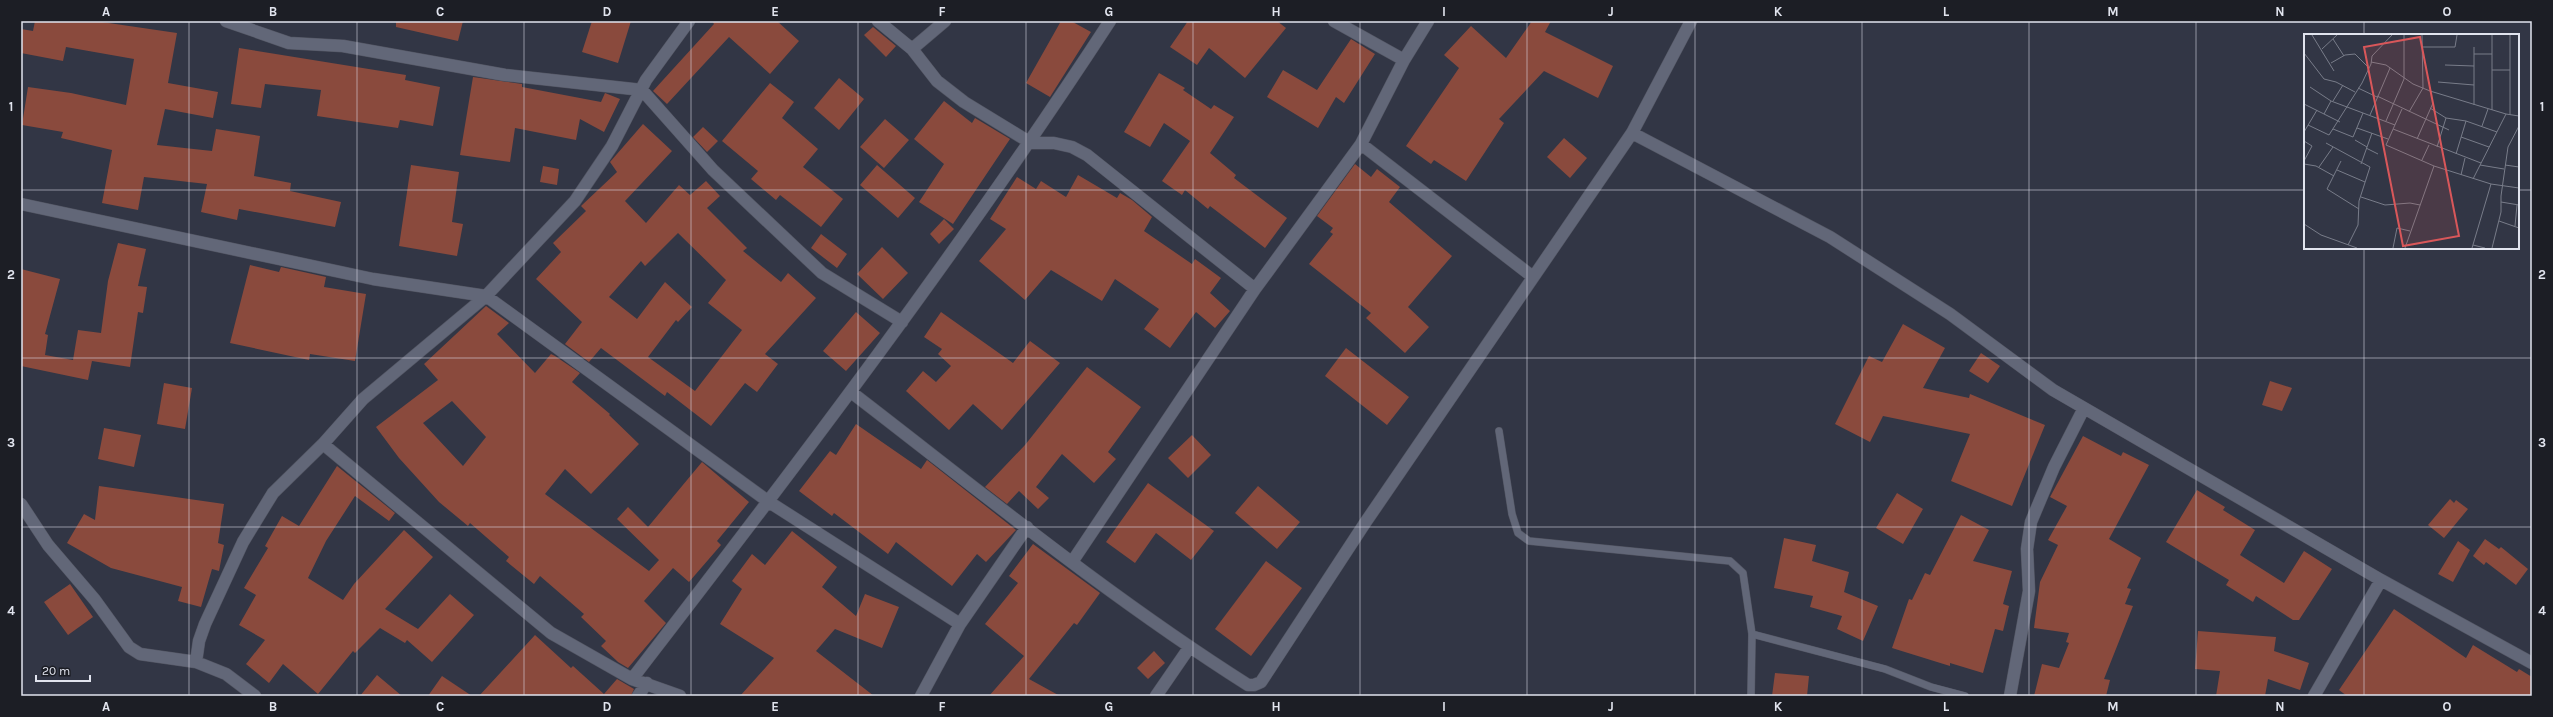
<svg xmlns="http://www.w3.org/2000/svg" width="2553" height="717" font-family="Karla,sans-serif">
<style>
.building{fill:#8a4a3d;fill-rule:evenodd}
.lines{fill:none;stroke-linecap:round;stroke-linejoin:round}
.lane-casing{stroke:#525562;stroke-width:8}
.street-casing{stroke:#525562;stroke-width:13}
.lane{stroke:#626778;stroke-width:7}
.street{stroke:#626778;stroke-width:12}
.grid{fill:none;stroke:#e1e4ee;stroke-width:1;stroke-opacity:0.55}
.inset-road{fill:none;stroke:#787c89;stroke-width:1}
.view{fill:#d9575a;fill-opacity:0.15;stroke:#d9575a;stroke-width:2}
.inset-edge{fill:none;stroke:#e1e4ee;stroke-width:2}
.neatline{fill:none;stroke:#e1e4ee;stroke-width:1.5}
.grid-label{font-size:13px;text-anchor:middle;font-weight:bold;fill:#e1e4ee}
</style>
<rect width="100%" height="100%" fill="#323645"/>
<!-- building -->
<path class="building" d="M35,21H95L177,33L168,83L218,92L213,118L165,109L157,145L212,151L216,129L260,136L254,176L291,183L290,191L341,202L335,227L239,209L237,220L201,212L207,184L144,177L138,210L102,203L112,150L61,138L63,132L22,125L28,87L71,93L126,105L134,59L66,47L63,61L21,53V29L33,31Z
M396,21H463L458,41L396,27Z
M592,21H631L618,63L582,52Z
M712,21H777L799,41L770,74L729,37L667,104L653,91L714,24Z
M1061,21H1071L1091,32L1050,97L1026,83Z
M1188,21H1277L1286,28L1245,78L1209,48L1197,65L1170,47Z
M1532,21H1551L1545,32L1613,66L1598,98L1544,71L1499,119L1504,123L1466,181L1434,160L1431,164L1406,146L1459,68L1444,55L1471,26L1506,58Z
M873,27L896,46L886,57L864,35Z
M1351,39L1375,54L1344,103L1336,97L1318,128L1267,97L1283,70L1317,90Z
M239,48L406,75L405,80L440,87L433,126L400,120L398,128L317,116L321,90L265,84L261,108L231,104Z
M1159,73L1185,88L1183,90L1211,109L1214,105L1234,117L1210,153L1236,175L1234,178L1287,218L1265,248L1210,206L1208,209L1185,190L1182,195L1162,181L1190,141L1164,123L1150,147L1124,132Z
M473,77L522,84V87L601,102L605,93L620,99L604,132L580,119L576,140L515,128L510,162L460,155Z
M839,78L864,99L839,130L814,108Z
M770,83L794,102L782,118L818,149L803,167L843,199L821,227L780,195L776,200L751,179L758,171L722,141Z
M944,101L972,123L975,118L1010,139L953,224L919,202L944,164L914,139Z
M885,119L909,140L884,168L860,147Z
M643,124L672,151L625,201L646,223L679,185L690,195L706,181L720,196L707,208L747,248L743,251L781,282L788,273L816,298L765,354L778,364L757,392L745,383L711,426L667,392L665,396L601,348L589,362L565,344L582,322L536,279L561,252L553,243L586,211L581,206L617,172L610,162ZM678,233L726,280L708,303L742,330L695,391L648,357L676,320L678,322L692,307L665,282L637,319L609,297L641,261L645,266Z
M703,127L718,141L707,152L693,137Z
M1564,138L1587,158L1570,178L1547,157Z
M1355,164L1371,177L1377,169L1400,187L1389,202L1452,256L1408,307L1429,327L1405,353L1366,318L1371,313L1309,264L1333,234L1330,232L1333,228L1317,216Z
M411,165L459,172L452,222L463,224L457,256L399,246Z
M877,165L915,198L898,218L860,185Z
M543,166L559,169L557,185L540,182Z
M1078,175L1117,198L1120,193L1132,200L1152,217L1144,231L1192,264L1195,259L1221,278L1210,293L1230,311L1215,328L1196,312L1170,348L1144,329L1159,309L1115,279L1102,301L1051,270L1025,300L979,261L1006,229L990,219L1017,177L1036,189L1041,181L1066,197Z
M944,219L954,229L939,244L930,234Z
M821,234L847,254L837,268L811,248Z
M118,243L146,249L138,286L147,287L143,313L138,312L130,367L92,361L88,380L21,366V269L60,279L45,334L48,335L45,355L73,360L78,330L101,333L108,281Z
M882,247L908,273L883,299L857,274Z
M250,265L279,272L281,267L326,277L324,287L366,294L355,361L310,354L309,360L230,343Z
M486,306L509,323L497,334L535,373L551,354L555,356L580,373L572,382L610,414L609,415L639,444L591,494L565,469L545,494L649,571L659,560L617,519L628,507L648,527L702,462L749,502L717,541L721,545L689,582L673,568L644,601L666,623L628,668L618,662L601,646L606,641L581,617L584,614L540,576L534,584L506,561L509,557L470,523L468,526L439,502L399,458L376,427L438,380L424,364ZM452,401L486,437L463,466L423,423Z
M856,312L880,333L846,371L823,351Z
M941,312L1013,363L1030,341L1060,363L1002,430L973,404L949,430L906,391L923,371L936,382L951,366L938,354L942,349L924,337Z
M1903,324L1945,348L1923,388L1969,398L1970,394L2045,425L2012,506L1951,481L1970,434L1883,416L1870,442L1835,424L1869,356L1882,362Z
M1346,348L1409,397L1387,425L1325,376Z
M1981,353L2000,366L1988,383L1969,371Z
M1087,367L1141,407L1108,452L1116,459L1094,483L1062,454L1036,487L1049,498L1038,509L1019,491L1007,504L985,487L1025,445Z
M2270,381L2292,388L2282,411L2262,405Z
M164,383L192,388L185,429L157,424Z
M856,424L921,469L927,460L1016,530L986,562L977,554L952,586L896,542L888,554L834,513L832,516L799,491L830,451L836,455Z
M104,428L141,435L134,467L98,459Z
M1192,435L1211,455L1188,478L1168,458Z
M2083,436L2121,456L2123,452L2149,465L2109,539L2141,558L2127,588L2131,589L2125,604L2133,606L2104,679L2110,680L2106,696H2034L2042,664L2059,668L2069,643L2066,642L2069,633L2034,628L2040,582L2058,545L2048,540L2067,506L2050,497Z
M337,466L395,513L389,521L355,496L326,541L308,578L343,600L354,584L404,530L433,557L385,609L418,629L450,594L474,615L432,662L407,640L405,643L380,628L355,653L353,651L318,694L283,664L269,683L246,664L265,640L239,625L256,595L244,588L268,548L265,546L282,516L299,526Z
M1148,483L1214,531L1191,560L1156,533L1135,563L1106,542Z
M99,486L224,504L218,543L224,545L219,571L212,569L201,607L178,601L182,587L111,568L67,543L84,514L95,520Z
M1258,486L1300,522L1277,549L1235,513Z
M2197,490L2225,507L2223,510L2255,530L2240,555L2284,583L2304,551L2332,569L2299,620H2293L2256,596L2253,602L2226,585L2229,580L2166,542Z
M1897,493L1923,509L1903,544L1876,528Z
M2450,499L2454,503L2456,500L2468,509L2444,538L2428,525Z
M1961,515L1989,530L1973,561L2012,571L2003,604L2009,606L2003,631L1995,629L1983,673L1950,663V666L1892,648L1909,599L1912,600L1925,573L1930,575Z
M792,531L837,567L822,587L856,616L865,594L899,607L882,648L835,629L816,651L874,696H740L774,658L720,624L742,589L732,581L752,554L765,565Z
M1784,538L1816,545L1812,561L1849,572L1844,592L1878,606L1863,641L1837,629L1842,616L1810,607L1813,596L1774,588Z
M2485,539L2499,549L2501,547L2528,569L2516,585L2486,562L2484,565L2473,556Z
M2458,541L2470,550L2453,582L2438,574Z
M1033,544L1100,593L1077,625L1074,623L1029,679L1060,696H989L1024,656L985,624L1018,583L1009,576Z
M1266,561L1302,588L1251,656L1215,629Z
M70,584L93,617L68,635L44,602Z
M2394,609L2466,658L2473,645L2517,672L2519,669L2532,677V696H2347L2339,690Z
M2198,631L2276,637L2274,651L2309,663L2300,690L2268,679L2265,696H2216L2220,671L2195,669Z
M535,635L571,668L573,666L604,694L617,679L634,689L631,696H479Z
M1154,651L1165,663L1148,679L1137,668Z
M1775,673L1809,676L1807,696H1772Z
M377,675L402,696H360Z
M442,676L472,696H428Z"/>
<g class="lines">
<defs>
<path id="lane" d="M1499,431L1512,514L1518,533L1529,541L1730,561L1743,573L1752,634L1751,696
M1752,634L1885,669L1931,687L1965,696"/>
<path id="street" d="M226,21L289,43L343,46L505,75L642,90L713,170L822,273L902,322
M878,21L912,49L937,81L964,102L1031,143H1054L1072,147L1087,155L1255,289
M1334,21L1404,60
M912,49L945,21
M1632,133L1830,237L1950,314L2053,390L2381,580L2532,663
M1361,144L1533,277
M21,204L373,279L486,296L769,502L960,624
M851,392C981,492 1109,597 1248,685H1254L1261,682L1365,523L1632,133L1691,21
M323,444L551,633L632,679L680,696
M21,504L48,545L95,600L129,647L140,654L196,662L226,674L255,696
M1072,562L1255,289L1361,144L1404,60L1428,21
M196,662L199,641L205,624L243,542L273,493L323,444L363,399L486,296L575,201L612,146L646,80L689,21
M632,679C798,464 962,248 1110,21
M638,696L647,683
M921,696L960,624L1027,527
M1156,696L1189,648
M2010,696L2029,591L2027,549L2031,522L2054,467L2084,408
M2314,696L2381,580"/>
</defs>
<!-- lane casing -->
<use href="#lane" class="lane-casing"/>
<!-- street casing -->
<use href="#street" class="street-casing"/>
<!-- lane -->
<use href="#lane" class="lane"/>
<!-- street -->
<use href="#street" class="street"/>
</g>
<!-- grid -->
<path class="grid" d="M189,21V696M357,21V696M524,21V696M691,21V696M858,21V696M1026,21V696M1193,21V696M1360,21V696M1527,21V696M1695,21V696M1862,21V696M2029,21V696M2196,21V696M2364,21V35M21,190H2305M2518,190H2532M2364,248V696M21,358H2532M21,527H2532"/>
<!-- overview -->
<g transform="translate(2304 34)">
<rect width="215" height="215" fill="#323645"/>
<path class="inset-road" d="M8,1L30,37M188,1V76M206,1V81M29,5L40,22M118,13H151L153,1M170,13V71M18,15L33,1M0,19L20,45L32,48L51,58M170,20H188M67,28L82,31L109,50L126,57L202,80L215,82M27,29L41,21L51,20L65,34M141,31L170,32M188,36H206M134,48L170,51M6,53L27,67L91,91M54,54L73,63M73,62L145,96M29,67L39,51M0,70L36,88M126,74L142,84L133,113M98,75L82,111L130,132L187,150L215,154M105,78L119,54L118,1M20,80L27,67M66,81L86,34M142,84L162,87M82,87L100,45V1M4,91L25,101L58,49L67,30L68,22L88,1M178,92L184,75M53,94L84,105M29,95L49,103L59,79M89,95L177,129M0,98L13,76M157,103L185,113M113,105L129,69M51,106L63,113M0,107L8,112L0,127M22,109L66,133L55,167L54,191L44,211M62,114L74,120M152,120L162,87L193,98M118,126L125,111M37,127L23,155L55,175M0,130L12,132L30,142M57,130L68,99M176,131L200,135M201,131L215,133M15,133L29,113M33,136L61,148M157,141L161,124M169,145L202,80M57,163L81,171L106,169L116,171M197,168L215,171M195,187L215,194M0,190L17,201L53,214M211,192L213,171M169,211L181,214M89,214L93,194L106,197M101,214L130,132M168,214L187,150M188,214L197,178V162L204,113L215,92"/>
<path class="view" d="M116,3L155,202L99,212L60,13Z"/>
<rect width="215" height="215" class="inset-edge"/>
</g>
<!-- border -->
<rect width="2553" height="717" fill="none" stroke="#1c1e25" stroke-width="44"/>
<!-- scale -->
<path d="M36 675v6h54v-6" fill="none" stroke="#e1e4ee" stroke-width="2"/>
<text x="42" y="675" font-size="12" fill="#e1e4ee" stroke="#1c1e25" stroke-width="3" paint-order="stroke">20 m</text>
<rect x="22" y="22" width="2509" height="673" class="neatline"/>
<g class="grid-label">
<text x="106" y="16">A</text>
<text x="273" y="16">B</text>
<text x="440" y="16">C</text>
<text x="607" y="16">D</text>
<text x="775" y="16">E</text>
<text x="942" y="16">F</text>
<text x="1109" y="16">G</text>
<text x="1276" y="16">H</text>
<text x="1444" y="16">I</text>
<text x="1611" y="16">J</text>
<text x="1778" y="16">K</text>
<text x="1946" y="16">L</text>
<text x="2113" y="16">M</text>
<text x="2280" y="16">N</text>
<text x="2447" y="16">O</text>
<text x="11" y="111">1</text>
<text x="2542" y="111">1</text>
<text x="11" y="279">2</text>
<text x="2542" y="279">2</text>
<text x="11" y="447">3</text>
<text x="2542" y="447">3</text>
<text x="11" y="615">4</text>
<text x="2542" y="615">4</text>
<text x="106" y="711">A</text>
<text x="273" y="711">B</text>
<text x="440" y="711">C</text>
<text x="607" y="711">D</text>
<text x="775" y="711">E</text>
<text x="942" y="711">F</text>
<text x="1109" y="711">G</text>
<text x="1276" y="711">H</text>
<text x="1444" y="711">I</text>
<text x="1611" y="711">J</text>
<text x="1778" y="711">K</text>
<text x="1946" y="711">L</text>
<text x="2113" y="711">M</text>
<text x="2280" y="711">N</text>
<text x="2447" y="711">O</text>
</g>
</svg>
